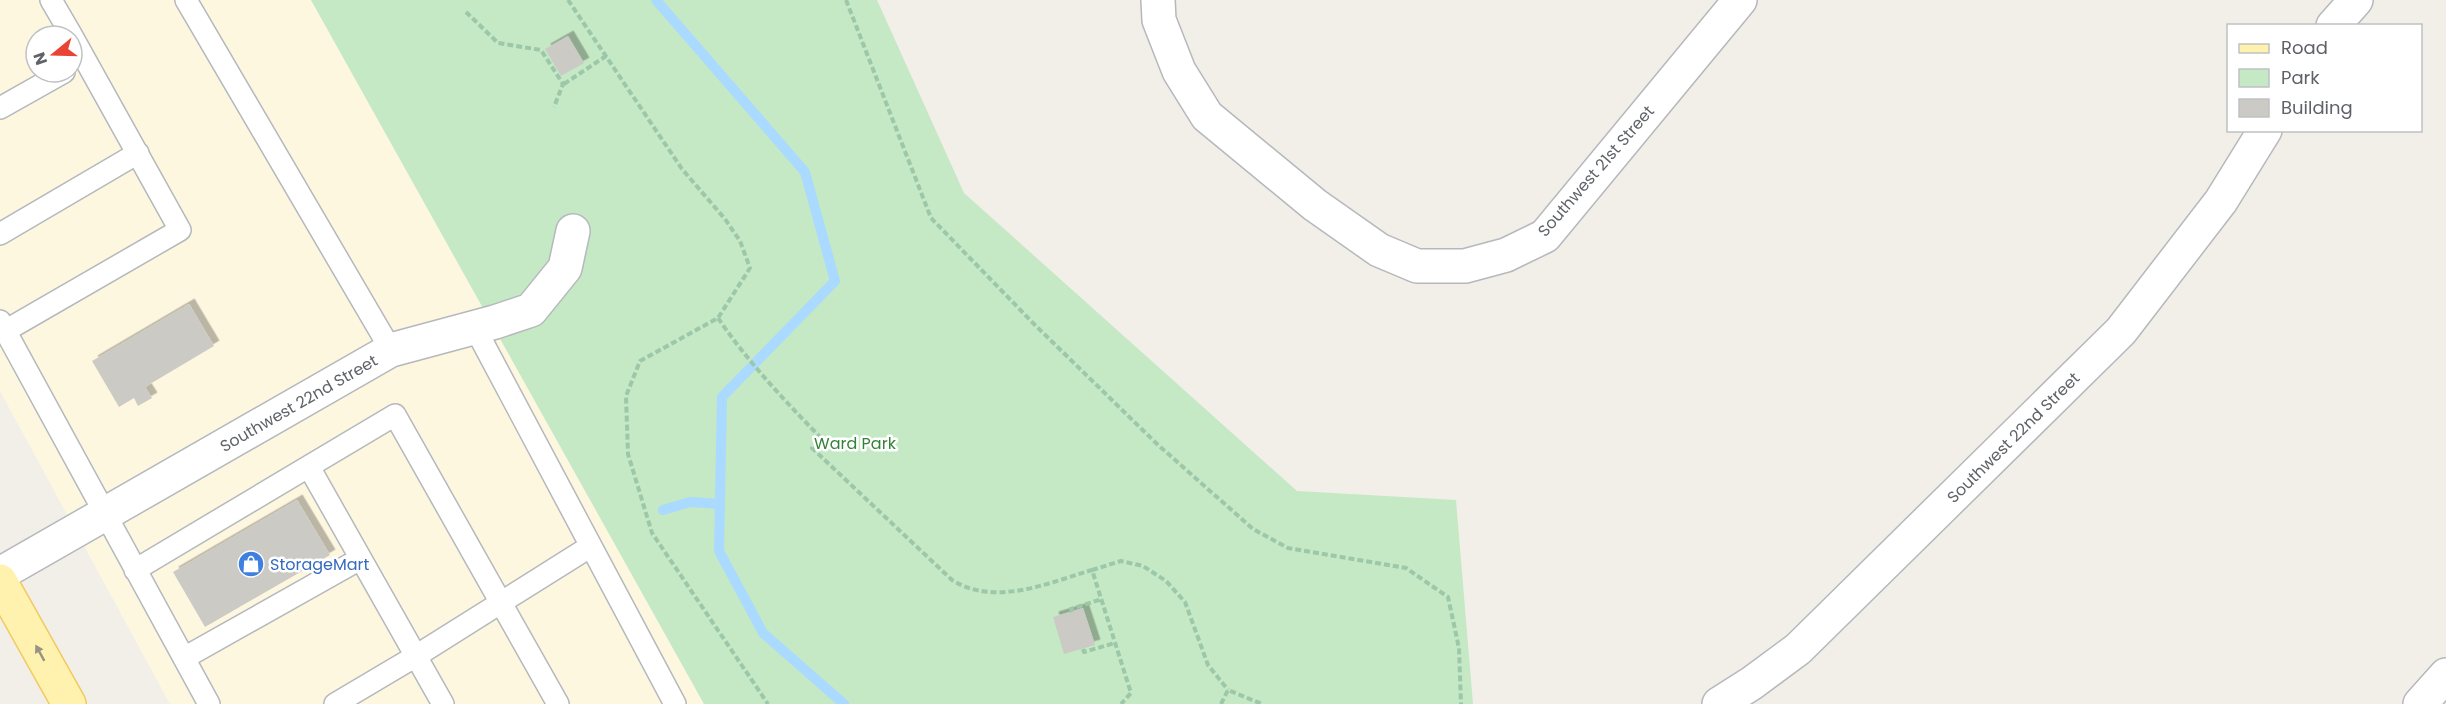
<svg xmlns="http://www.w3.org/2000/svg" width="2446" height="704" font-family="Poppins,sans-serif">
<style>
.commercial{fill:#fef7e0;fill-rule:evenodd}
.green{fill:#c5e8c5}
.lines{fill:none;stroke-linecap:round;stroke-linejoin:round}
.stream{stroke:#aadaff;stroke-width:10}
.building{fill:#cccac5;filter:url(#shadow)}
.lane-casing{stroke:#b5b8bc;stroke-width:24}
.street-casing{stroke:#b5b8bc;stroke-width:36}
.primary-casing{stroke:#f2c960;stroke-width:36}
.path{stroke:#9cc7a9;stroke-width:4;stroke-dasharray:6 3;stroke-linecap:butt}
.lane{stroke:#fff;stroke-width:21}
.street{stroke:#fff;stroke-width:33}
.primary{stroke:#fff2af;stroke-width:33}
.oneway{fill:#979581}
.labels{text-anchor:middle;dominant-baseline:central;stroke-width:5;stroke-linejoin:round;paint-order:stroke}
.street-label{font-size:16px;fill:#5f6368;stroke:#fff}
.park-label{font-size:16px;fill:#348238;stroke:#fff}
.shop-label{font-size:16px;fill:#366cbe;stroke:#fff;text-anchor:start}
</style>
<defs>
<filter id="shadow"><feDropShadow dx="5.5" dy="-5.5" stdDeviation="0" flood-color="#0004"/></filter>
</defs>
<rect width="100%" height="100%" fill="#f1efe8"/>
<!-- commercial -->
<path class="commercial" d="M0,0H311L704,704H170L0,391ZM36,36H72V72H36Z"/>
<!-- green -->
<path class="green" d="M311,0H877L964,193L1297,491L1456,500L1473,704H704Z"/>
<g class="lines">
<!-- stream -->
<path class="stream" d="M656,0L805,172L835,281L722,397L719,551L763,633L844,704
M663,510L690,502L720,504"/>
</g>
<!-- building -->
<path class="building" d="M568,36L584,63L561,76L545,49Z
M189,304L214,346L145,387L152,398L138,406L134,398L119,407L92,361Z
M297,500L330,555L205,627L173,572Z
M1083,608L1095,645L1064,654L1053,617Z"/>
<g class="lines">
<defs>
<path id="lane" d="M51,0L72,36
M186,0L391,350
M0,108L64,72
M0,234L138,153
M0,321L209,704
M475,328L675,704
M5,331L180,230L72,36
M309,467L443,704
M135,570L395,415L558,704
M184,658L360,559
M335,704L416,656L591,546"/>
<g id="street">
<path d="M1158,0L1159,20L1179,71L1207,116L1315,205L1379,250L1417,266H1465L1506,255L1545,236L1740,0"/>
<path d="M2333,26L2356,0"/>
<path id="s1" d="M0,574L391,350L495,322L531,310L565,268L573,231"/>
<path id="s2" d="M1719,704L1752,683L1798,649L2121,331L2221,201L2265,130"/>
<path d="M2420,704L2446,675"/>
</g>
<path id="primary" d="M0,581L69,704"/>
</defs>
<!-- lane casing -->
<use href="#lane" class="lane-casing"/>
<!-- street casing -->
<use href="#street" class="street-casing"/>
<!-- primary casing -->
<use href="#primary" class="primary-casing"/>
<!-- path -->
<path class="path" d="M568,0L682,169L725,219L740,241L750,268L718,318L640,361L626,396L628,454L652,533L768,704
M846,0L931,218L1035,325L1157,444L1253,529L1288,548L1406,568L1448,597L1459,648L1461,704
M466,12L498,43L541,50L563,84L554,107
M564,84L606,56
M718,318C748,362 784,400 821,438L812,448L952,580C995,607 1048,583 1092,570L1131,693L1121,704
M1092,570L1121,561L1143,566L1166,581L1185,602L1208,665L1228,690
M1072,612L1071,609L1102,599
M1083,649L1084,652L1115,643
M1221,704L1228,690L1262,704"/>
<!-- lane -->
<use href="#lane" class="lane"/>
<!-- street -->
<use href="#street" class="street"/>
<!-- primary -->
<use href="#primary" class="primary"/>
</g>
<!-- one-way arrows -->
<defs><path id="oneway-solid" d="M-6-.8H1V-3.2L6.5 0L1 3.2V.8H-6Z" transform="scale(1.5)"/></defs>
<use class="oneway" href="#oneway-solid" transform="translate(40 653) rotate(-119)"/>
<!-- icons -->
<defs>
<symbol id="shop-disc" viewBox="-11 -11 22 22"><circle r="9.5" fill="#3f7fe0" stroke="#fff"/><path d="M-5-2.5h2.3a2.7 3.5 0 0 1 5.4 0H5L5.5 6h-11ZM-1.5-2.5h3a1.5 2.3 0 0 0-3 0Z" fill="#fff"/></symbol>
</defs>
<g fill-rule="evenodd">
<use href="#shop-disc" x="236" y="549" width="30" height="30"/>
</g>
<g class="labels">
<!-- street labels -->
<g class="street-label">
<text transform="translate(1596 171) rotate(-49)">Southwest 21st Street</text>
<text stroke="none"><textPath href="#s1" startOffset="344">Southwest 22nd Street</textPath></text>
<text stroke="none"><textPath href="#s2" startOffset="398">Southwest 22nd Street</textPath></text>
</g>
<!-- park labels -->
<g class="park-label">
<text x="855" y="443">Ward Park</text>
</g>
<!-- shop labels -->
<g class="shop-label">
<text x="270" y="564">StorageMart</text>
</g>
</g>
<!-- legend -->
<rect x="2227" y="24" width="195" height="108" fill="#ffffff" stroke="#bfc1c3" stroke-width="1.5"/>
<rect x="2239" y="44" width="30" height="9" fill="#fff2af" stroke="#bfc1c3" stroke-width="1.5"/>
<text x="2281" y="54" font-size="18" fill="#5f6368">Road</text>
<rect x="2239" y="69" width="30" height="18" fill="#c5e8c5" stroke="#bfc1c3" stroke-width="1.5"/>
<text x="2281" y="84" font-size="18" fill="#5f6368">Park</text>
<rect x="2239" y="99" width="30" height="18" fill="#cccac5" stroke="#bfc1c3" stroke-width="1.5"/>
<text x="2281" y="114" font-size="18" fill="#5f6368">Building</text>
<!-- north arrow -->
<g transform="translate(54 54) rotate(251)"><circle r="28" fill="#ffffff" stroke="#bfc1c3" stroke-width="1.5"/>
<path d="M0-4.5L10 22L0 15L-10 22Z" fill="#ea4335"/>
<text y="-9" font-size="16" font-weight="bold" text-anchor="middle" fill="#5f6368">N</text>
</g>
</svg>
